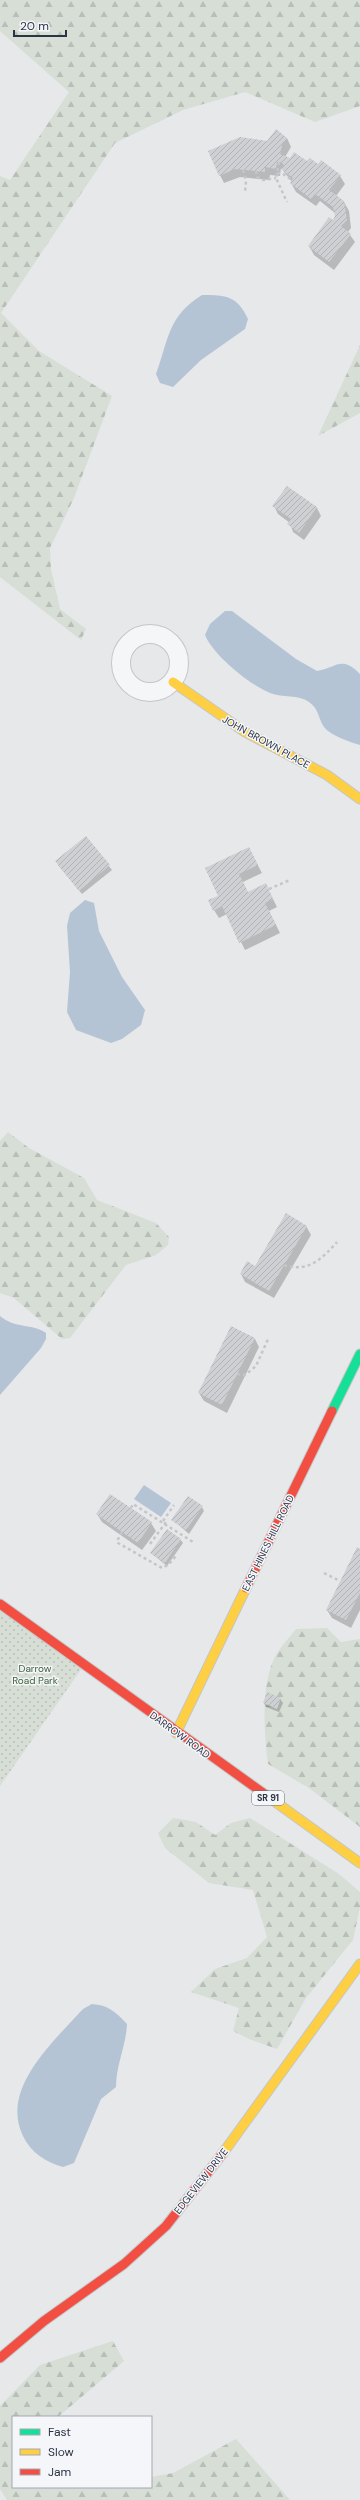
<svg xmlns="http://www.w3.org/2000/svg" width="360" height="2500" font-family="'DM Sans',sans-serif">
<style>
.forest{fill:url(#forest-firs)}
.park{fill:url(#park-dots)}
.water{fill:#b4c4d5}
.shadow{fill:#0003}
.building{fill:url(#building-hatch)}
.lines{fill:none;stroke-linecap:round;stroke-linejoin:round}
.street-casing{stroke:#c4c6c8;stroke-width:20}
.fast-casing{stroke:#c4c6c8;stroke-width:11}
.slow-casing{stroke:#c4c6c8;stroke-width:11}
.jam-casing{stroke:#c4c6c8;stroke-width:11}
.path{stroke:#c5c6ca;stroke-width:2.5;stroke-dasharray:3 3;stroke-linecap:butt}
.street{stroke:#f5f6f7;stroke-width:18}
.fast{stroke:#16e098;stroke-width:9}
.slow{stroke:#ffcf43;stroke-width:9}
.jam{stroke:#f24e42;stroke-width:9}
.labels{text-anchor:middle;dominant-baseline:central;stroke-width:3;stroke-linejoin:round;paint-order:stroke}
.shield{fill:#f4f6f9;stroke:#676e7b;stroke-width:1}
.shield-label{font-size:9px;font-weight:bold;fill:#2b3445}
.street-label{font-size:10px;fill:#2b3445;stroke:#f4f6f9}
.park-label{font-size:10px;fill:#3f6138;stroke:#f4f6f9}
</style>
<defs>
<pattern id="forest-firs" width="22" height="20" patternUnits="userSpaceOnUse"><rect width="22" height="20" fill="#d6ded6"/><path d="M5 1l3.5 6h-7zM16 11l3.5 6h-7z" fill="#b8bfb9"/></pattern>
<pattern id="park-dots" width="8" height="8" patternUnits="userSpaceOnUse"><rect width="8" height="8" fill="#d6ded6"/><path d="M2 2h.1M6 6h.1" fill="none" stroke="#b8bfb9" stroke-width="1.8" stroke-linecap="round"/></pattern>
<pattern id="building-hatch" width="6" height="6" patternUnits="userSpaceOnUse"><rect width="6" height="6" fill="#ced0d3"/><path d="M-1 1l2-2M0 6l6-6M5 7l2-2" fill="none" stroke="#b1b3b6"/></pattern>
</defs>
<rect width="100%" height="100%" fill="#e6e8ea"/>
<!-- forest -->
<path class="forest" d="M0,0H360V106L315,122L245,92L183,110L115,143L1,313L39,351L112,396L74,498L50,548L51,569L60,609L86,629L81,640L0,577V176L10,180L69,92L0,31Z
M360,345V413L318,436Z
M8,1132L29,1148L84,1178L97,1200L156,1223L169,1237L168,1245L156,1255L126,1265L70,1338L62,1339L14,1298L0,1293V1141Z
M327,1628L341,1642L360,1639V1827L309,1788L268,1764C264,1731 260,1682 277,1653C282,1645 290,1637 296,1629Z
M173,1818L196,1822L215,1835L231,1823L250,1818L339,1874L360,1892V1907L353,1940L306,1998L277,2049L249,2039L233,2031L239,2008L191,1992L215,1969L247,1958L267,1937L253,1890L209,1883L165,1848L158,1833Z
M113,2341L124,2361L58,2417H13V2487H151V2477L173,2473L236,2439L290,2500H7L0,2489V2406L40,2365Z"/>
<!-- park -->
<path class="park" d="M0,1604L84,1665L0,1786Z"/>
<!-- water -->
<path class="water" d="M202,295C227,295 237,296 248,319L245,329L201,360L173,387L160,383L156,374C169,338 168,316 202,295Z
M225,611H232L296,659L317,671C337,668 341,655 360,674V745C350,742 331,736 324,727C318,718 319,709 309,702C298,694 283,698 270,693C250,685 213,655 205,635L210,624Z
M85,900L94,903L99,931L122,977L145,1010L141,1025L122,1039L111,1043L76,1030L67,1012L70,972L67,926L70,913Z
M0,1316C15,1329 32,1323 46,1333V1339L41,1348L0,1395Z
M144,1485L171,1503L161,1517L134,1499Z
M92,2004C108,2005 116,2012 127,2024C126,2046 116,2065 116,2087L101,2099L74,2163L63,2167C46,2162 31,2153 23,2136C0,2089 53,2042 83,2009Z"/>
<!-- shadow -->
<path class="shadow" d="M287,138L291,147L285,157L318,165L340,176L345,184L336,196L344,202L349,211L351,228L348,232L355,242L334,270L314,255L309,246L333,221L336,216L335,213L320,201L316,206L296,192L291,183L292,182L281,168L280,176L270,175L269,180L240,177L224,183L220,175L267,142Z
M287,487L317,508L321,516L304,540L293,532L290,523L278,514L274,506Z
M86,837L112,870L82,894L58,865Z
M253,856L262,873L243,882L248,893H270L277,907L269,911L280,933L245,950L227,914L219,918L214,910L220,896Z
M306,1226L311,1235L274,1298L245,1282L241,1274L255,1267Z
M231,1327L255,1339L259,1347L227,1413L204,1401L199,1393Z
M202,1507L204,1511L189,1534L173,1520Z
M97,1514L151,1523L156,1531L142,1550L102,1522Z
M180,1539L183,1543L167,1566L151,1553Z
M360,1550V1610L351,1628L332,1618L327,1610Z
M280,1699L283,1703L279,1712L266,1707L264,1703Z"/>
<!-- building -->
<path class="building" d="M276,129L287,138L282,145L280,154L290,158L294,152L307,161L310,158L318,164L321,160L341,175L329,190L344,201L347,220L341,226L351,234L329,262L308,246L329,217L333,220L335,216L333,207L315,194L311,199L290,183L293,178L281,169L284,165L281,162H277L276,169L265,167V172L235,169L219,176L208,151L240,137L267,141Z
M287,486L317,507L299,533L287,524L291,519L272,506Z
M86,836L110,865L79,891L55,861Z
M249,847L258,865L239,874L248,892L266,883L273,899L265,903L276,925L239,943L222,906L213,911L208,900L218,896L205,868Z
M286,1213L307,1226L269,1291L240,1274L247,1261L255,1266Z
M231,1326L255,1338L222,1405L198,1393Z
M110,1494L152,1522L138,1543L96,1514Z
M188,1496L203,1506L186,1530L171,1520Z
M167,1529L181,1539L165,1563L150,1553Z
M357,1547L360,1549V1593L346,1620L326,1610Z
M267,1692L281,1698L277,1709L263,1703Z"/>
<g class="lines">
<defs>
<path id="street" d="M121 663a29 29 0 1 1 58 0a29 29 0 1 1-58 0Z"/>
<path id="fast" d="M332,1411L360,1354"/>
<path id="slow" d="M173,682L245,732L327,775L360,799
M176,1733L246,1588
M270,1798L360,1863
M223,2153L360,1964"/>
<path id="jam" d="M246,1588L332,1411
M0,1604L270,1798
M0,2358L44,2321L124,2264L166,2226L223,2153"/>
</defs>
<!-- street casing -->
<use href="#street" class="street-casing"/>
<!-- fast casing -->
<use href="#fast" class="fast-casing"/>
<!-- slow casing -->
<use href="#slow" class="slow-casing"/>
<!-- jam casing -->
<use href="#jam" class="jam-casing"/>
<!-- path -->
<path class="path" d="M279,162L276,178L287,202
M243,170L246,181L245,192
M256,171L257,177L263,180L276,178
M277,173L283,174L292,180
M269,889L290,880
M284,1265C308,1273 322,1259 337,1242
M237,1374L245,1375L256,1366L269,1337
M131,1508L133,1504L193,1542
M163,1521L174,1505
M122,1532L117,1541L118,1543L162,1568L168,1565L177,1555
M150,1544L166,1522
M324,1573L340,1581"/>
<!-- street -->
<use href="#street" class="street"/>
<!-- fast -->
<use href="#fast" class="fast"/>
<!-- slow -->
<use href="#slow" class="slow"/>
<!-- jam -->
<use href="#jam" class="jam"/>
</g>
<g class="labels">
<!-- shield labels -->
<rect class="shield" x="252" y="1791" width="32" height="14" rx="3"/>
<g class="shield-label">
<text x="268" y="1798">SR 91</text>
</g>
<!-- street labels -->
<g class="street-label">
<text transform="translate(266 742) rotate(29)">JOHN BROWN PLACE</text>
<text transform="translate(268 1543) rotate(-64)">EAST HINES HILL ROAD</text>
<text transform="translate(180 1735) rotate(36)">DARROW ROAD</text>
<text transform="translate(201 2181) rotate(-52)">EDGEVIEW DRIVE</text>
</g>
<!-- park labels -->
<g class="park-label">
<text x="35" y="1668">Darrow<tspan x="35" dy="12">Road Park</tspan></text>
</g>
</g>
<!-- legend -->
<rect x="12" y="2416" width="140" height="72" fill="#f4f6f9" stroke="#a4a8b1"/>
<rect x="20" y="2429" width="20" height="6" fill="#16e098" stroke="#a4a8b1"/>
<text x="48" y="2436" font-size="12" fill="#2b3445">Fast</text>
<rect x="20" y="2449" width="20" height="6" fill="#ffcf43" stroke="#a4a8b1"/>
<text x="48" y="2456" font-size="12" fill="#2b3445">Slow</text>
<rect x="20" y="2469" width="20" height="6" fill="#f24e42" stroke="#a4a8b1"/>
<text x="48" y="2476" font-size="12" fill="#2b3445">Jam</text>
<!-- scale -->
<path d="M14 30v6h52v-6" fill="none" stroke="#2b3445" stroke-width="2"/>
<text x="20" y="30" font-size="12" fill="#2b3445" stroke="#f4f6f9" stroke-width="3" paint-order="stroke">20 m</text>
</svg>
